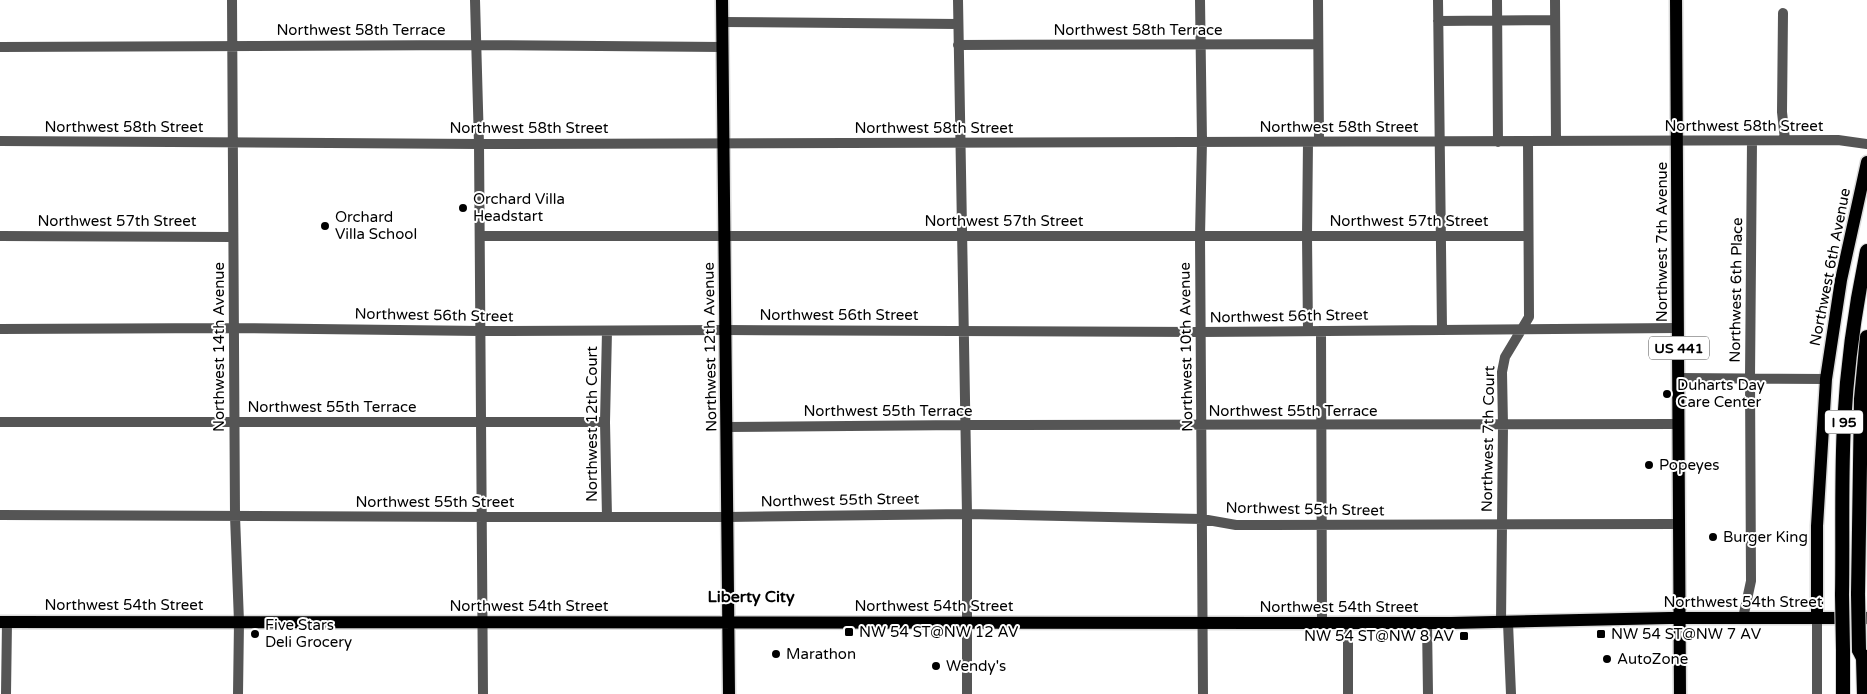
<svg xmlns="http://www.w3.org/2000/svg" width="1867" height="694" font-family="'Varela Round',sans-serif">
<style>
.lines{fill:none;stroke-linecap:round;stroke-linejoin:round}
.major-casing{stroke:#dbdbdb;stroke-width:15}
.highway-casing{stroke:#dbdbdb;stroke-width:16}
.minor{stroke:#555;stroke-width:10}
.major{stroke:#000;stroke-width:12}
.highway{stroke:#000;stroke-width:14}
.highway-bridge-casing{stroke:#dbdbdb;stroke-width:16;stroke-linecap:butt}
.highway-bridge{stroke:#000;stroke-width:14}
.poi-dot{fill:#000;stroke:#fff;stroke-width:2}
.labels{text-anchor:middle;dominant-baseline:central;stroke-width:4;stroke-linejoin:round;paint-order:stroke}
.shield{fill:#fff;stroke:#4c4c4c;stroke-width:1}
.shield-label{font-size:14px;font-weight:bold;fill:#000}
.street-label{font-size:15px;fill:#000;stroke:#fff}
.poi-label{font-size:15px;fill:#000;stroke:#fff;text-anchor:start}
.neighbourhood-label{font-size:16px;font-weight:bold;fill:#000;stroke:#fff}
</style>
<rect width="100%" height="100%" fill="#fff"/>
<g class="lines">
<defs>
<path id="major" d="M722,0L729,694
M1676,0L1680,694
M1817,618V526L1826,379L1841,280L1867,162
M0,622L1451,623L1669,618H1867"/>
<path id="highway" d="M1858,594L1861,399L1867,337
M1842,595C1843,538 1841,481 1844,424C1847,366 1855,308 1867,251
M1843,650V694
M1859,650L1863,658L1864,694"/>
</defs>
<!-- major casing -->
<use href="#major" class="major-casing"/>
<!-- highway casing -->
<use href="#highway" class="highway-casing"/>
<!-- minor -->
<path class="minor" d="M232,0L235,516L239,622L238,694
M475,0L479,144L483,694
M958,0L967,514V694
M1200,0L1202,141L1200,236L1203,694
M1318,0L1319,141
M1438,0L1442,329
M1497,0L1498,142
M1555,0L1556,141
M1783,13L1782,112L1785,140
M1438,21L1555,20
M722,22L958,24
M958,45L1318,44
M0,47L476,45L722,47
M0,141L479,144L1838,140L1867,144
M1308,142L1307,236L1308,331
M0,236L233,237
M480,236H1528
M0,329L234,328L480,331L726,330L1200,332L1678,328
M1321,331L1322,623
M1679,378L1826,379
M0,422H605
M727,427L965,425L1679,424
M0,515L489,517H728L967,514L1202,519L1236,525L1680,524
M607,517L605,422L607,331
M1743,618L1751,581L1750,378L1752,141
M1817,618V694
M1427,623L1428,694
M1501,623L1503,425L1502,372L1505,357L1529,317L1528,142
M1508,623L1511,694
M6,694L7,622
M1348,694V623"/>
<!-- major -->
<use href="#major" class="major"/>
<!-- highway -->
<use href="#highway" class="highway"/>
<defs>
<path id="highway-bridge" d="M1858,594L1859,650
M1842,595L1843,650"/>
</defs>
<!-- highway-bridge casing -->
<use href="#highway-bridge" class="highway-bridge-casing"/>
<!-- highway-bridge -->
<use href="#highway-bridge" class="highway-bridge"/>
</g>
<!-- markers -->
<g class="poi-dot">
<circle cx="463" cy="208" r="5"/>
<circle cx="325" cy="226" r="5"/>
<circle cx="1667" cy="394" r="5"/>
<circle cx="1649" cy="465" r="5"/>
<circle cx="1713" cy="537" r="5"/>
<rect x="844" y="627" width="10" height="10" rx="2.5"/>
<circle cx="255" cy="634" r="5"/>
<rect x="1596" y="629" width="10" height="10" rx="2.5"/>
<rect x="1459" y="631" width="10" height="10" rx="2.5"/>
<circle cx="776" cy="654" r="5"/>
<circle cx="1607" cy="659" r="5"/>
<circle cx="936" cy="666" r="5"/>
</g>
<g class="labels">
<!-- shield labels -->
<g class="shield">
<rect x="1649" y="336.5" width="60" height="23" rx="4"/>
<rect x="1825" y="410.5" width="38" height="23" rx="4"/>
</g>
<g class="shield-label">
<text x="1679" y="348">US 441</text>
<text x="1844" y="422">I 95</text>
</g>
<!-- street labels -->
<g class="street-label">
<text x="361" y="30">Northwest 58th Terrace</text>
<text x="1138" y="30">Northwest 58th Terrace</text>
<text x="1744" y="126">Northwest 58th Street</text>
<text x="124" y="127">Northwest 58th Street</text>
<text x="1339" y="127">Northwest 58th Street</text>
<text x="529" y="128">Northwest 58th Street</text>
<text x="934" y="128">Northwest 58th Street</text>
<text x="117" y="221">Northwest 57th Street</text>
<text x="1004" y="221">Northwest 57th Street</text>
<text x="1409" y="221">Northwest 57th Street</text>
<text transform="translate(1662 242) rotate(-90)">Northwest 7th Avenue</text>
<text transform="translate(1830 267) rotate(-79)">Northwest 6th Avenue</text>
<text transform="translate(1736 290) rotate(-89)">Northwest 6th Place</text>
<text transform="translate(434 315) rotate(1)">Northwest 56th Street</text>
<text x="839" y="315">Northwest 56th Street</text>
<text transform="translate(1289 316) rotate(-1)">Northwest 56th Street</text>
<text transform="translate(219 347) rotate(-90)">Northwest 14th Avenue</text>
<text transform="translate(710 347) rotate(-91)">Northwest 12th Avenue</text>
<text transform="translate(1186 347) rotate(-91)">Northwest 10th Avenue</text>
<text x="332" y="407">Northwest 55th Terrace</text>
<text x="888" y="411">Northwest 55th Terrace</text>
<text x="1293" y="411">Northwest 55th Terrace</text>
<text transform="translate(592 424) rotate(-90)">Northwest 12th Court</text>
<text transform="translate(1488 439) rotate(-89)">Northwest 7th Court</text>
<text transform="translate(840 500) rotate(-1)">Northwest 55th Street</text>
<text x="435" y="502">Northwest 55th Street</text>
<text transform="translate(1305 509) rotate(1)">Northwest 55th Street</text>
<text x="1743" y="602">Northwest 54th Street</text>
<text x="124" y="605">Northwest 54th Street</text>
<text x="529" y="606">Northwest 54th Street</text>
<text x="934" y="606">Northwest 54th Street</text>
<text x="1339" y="607">Northwest 54th Street</text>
</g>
<!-- poi labels -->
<g class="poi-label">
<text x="473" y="199">Orchard Villa<tspan x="473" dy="17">Headstart</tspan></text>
<text x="335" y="217">Orchard<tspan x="335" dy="17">Villa School</tspan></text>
<text x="1677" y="385">Duharts Day<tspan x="1677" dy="17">Care Center</tspan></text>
<text x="1659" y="465">Popeyes</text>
<text x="1723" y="537">Burger King</text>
<text x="265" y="625">Five Stars<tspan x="265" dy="17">Deli Grocery</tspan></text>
<text x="859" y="632">NW 54 ST@NW 12 AV</text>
<text x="1611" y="634">NW 54 ST@NW 7 AV</text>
<text x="1454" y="636" text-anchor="end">NW 54 ST@NW 8 AV</text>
<text x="786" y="654">Marathon</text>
<text x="1617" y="659">AutoZone</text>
<text x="946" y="666">Wendy's</text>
</g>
<!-- neighbourhood labels -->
<g class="neighbourhood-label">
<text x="751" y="597">Liberty City</text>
</g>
</g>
</svg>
